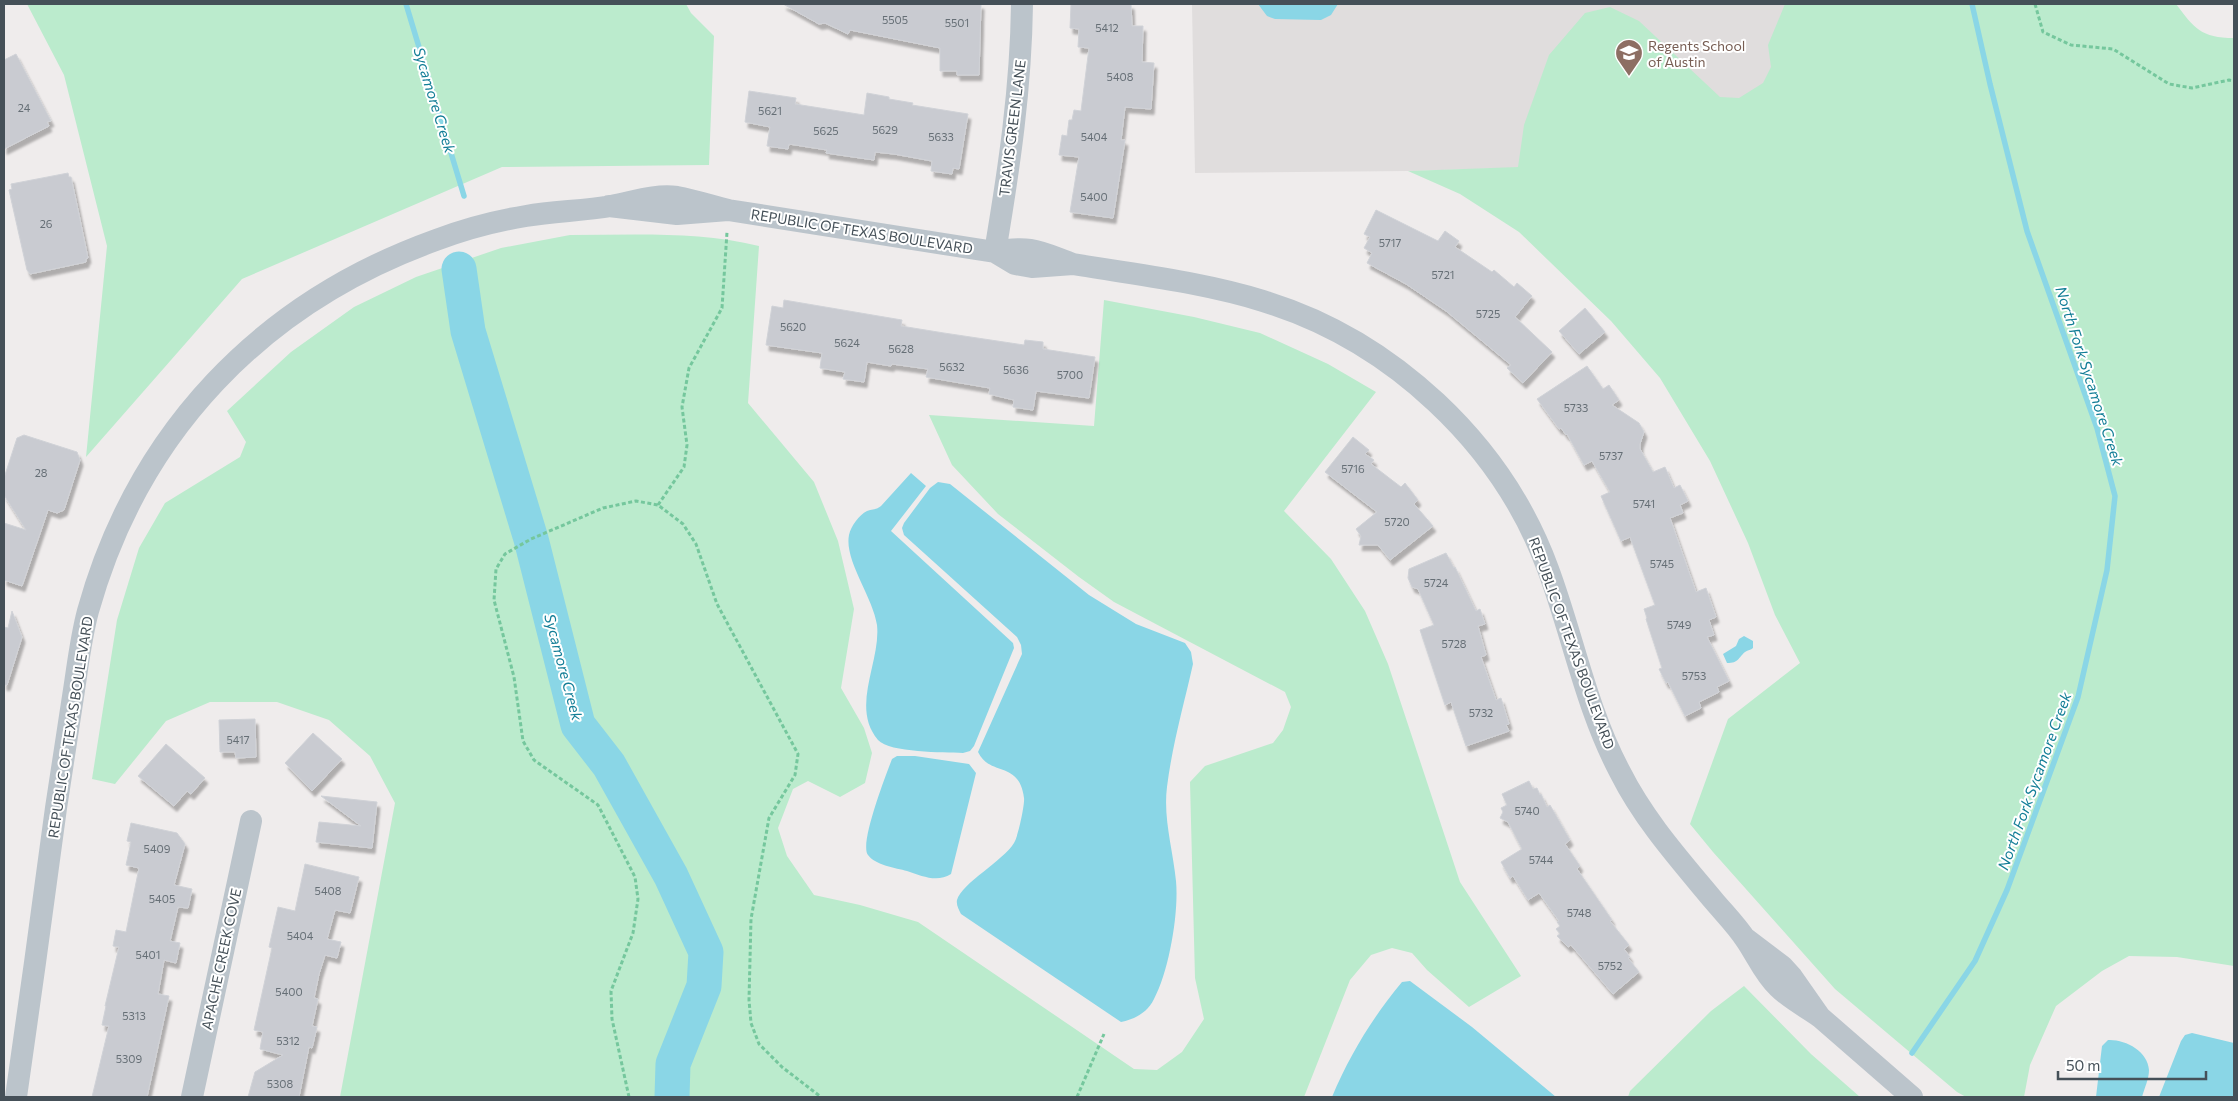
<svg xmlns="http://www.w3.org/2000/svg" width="2238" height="1101" font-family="Commissioner,sans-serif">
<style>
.education{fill:#e0dddd}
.green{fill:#bbebcd}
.water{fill:#8ad6e6}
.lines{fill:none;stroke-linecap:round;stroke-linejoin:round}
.stream{stroke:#8ad6e6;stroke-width:5.5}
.river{stroke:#8ad6e6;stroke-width:35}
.building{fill:#c9cbd1;stroke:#d0d2d7;filter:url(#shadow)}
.path{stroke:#75c79d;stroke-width:3;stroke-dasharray:4 2.5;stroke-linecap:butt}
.minor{stroke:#bbc4cb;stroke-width:22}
.labels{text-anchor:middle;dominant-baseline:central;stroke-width:4;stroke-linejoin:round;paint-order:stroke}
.number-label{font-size:11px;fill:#666f76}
.education-label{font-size:14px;fill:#785e54;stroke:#fff;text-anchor:start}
.street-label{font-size:14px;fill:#455058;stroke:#fff}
.water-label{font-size:15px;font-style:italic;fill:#137e97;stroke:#fff}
</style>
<defs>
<filter id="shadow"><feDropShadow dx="3" dy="5.5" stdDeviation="1" flood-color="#0004"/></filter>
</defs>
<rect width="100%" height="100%" fill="#efecec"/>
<!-- education -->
<path class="education" d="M1192,4H2058L2072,151L1408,171L1195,173Z"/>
<!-- green -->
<path class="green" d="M27,4H686L691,13L714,36L709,165L502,167L242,279L86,457L107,246L64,75Z
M1785,4H2176C2194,28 2201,38 2234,38V966L2177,957L2129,956L2102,971L2056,1006L2030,1065L2024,1097H1966L1957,1092L1835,989L1713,852L1690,824L1728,719L1800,663L1775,615L1748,543L1710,461L1660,378L1611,321L1519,232L1460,194L1408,171L1518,167L1524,125L1549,55L1585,13L1610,7L1639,21L1720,97L1739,98L1763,83L1771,67L1768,45Z
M570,235C633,235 698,231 759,246L748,403L814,482L838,541L854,609L841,688L864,728L872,753L865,783L840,797L808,781L793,789L778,828L787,856L814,895L860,905L918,922L1134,1069L1157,1070L1182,1052L1204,1019L1195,978L1190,782L1205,766L1273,743L1283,730L1291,707L1285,692L1114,602L1079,577L998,514L952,465L929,415L1094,426L1104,300L1194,317L1260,333L1328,364L1376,392L1284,511L1331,559L1365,611L1388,664L1460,882L1521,976L1469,1007L1427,970L1412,953L1392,948L1371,955L1350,980L1304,1097H340L395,803L370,756L329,720L277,702H210L166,721L115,784L92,779L117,620L139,548L165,503L240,457L246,442L227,411L291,352L354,307L416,277L501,248Z
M1744,986L1811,1054L1860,1097H1628L1630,1091L1711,1011Z"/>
<!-- water -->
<path class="water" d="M1258,4H1338L1331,15L1321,20L1275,19L1267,16Z
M911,473L926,486L891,531L1013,643L1014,648L974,746L970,751L963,753C944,752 890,753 878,740C850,707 881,662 877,625C873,597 844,560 849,535C851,526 859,515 867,511C873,509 876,510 881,506Z
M938,482L950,484L1089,595L1136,624L1185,643L1191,652L1193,664C1184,704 1172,746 1167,787C1163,818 1173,850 1176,881C1179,913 1169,971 1154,999C1147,1013 1135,1019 1121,1022L961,914C959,910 956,905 957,900C962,883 1003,861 1014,843C1018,837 1025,804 1024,798C1019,760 990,777 978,752L1022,654L1021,645L1017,637L904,535L902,528L904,523L930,488Z
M1744,636L1753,641V648C1751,650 1748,650 1745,652C1738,658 1739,663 1727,663L1723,654L1736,646L1739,639Z
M897,756H915L969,764L976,773L951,874C937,883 922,876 907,871C896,868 875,865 868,855C859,844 886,775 892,759Z
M1410,981L1472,1027L1556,1097H1332C1350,1054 1373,1017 1402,982Z
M2192,1033L2234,1043V1097H2159L2181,1041L2185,1035Z
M2108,1040C2125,1039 2148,1051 2149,1070C2149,1079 2144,1089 2142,1097H2096L2102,1046Z"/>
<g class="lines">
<!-- stream -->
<path class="stream" d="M406,4L464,196
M1912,1053L1975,961L2007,890L2078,697L2107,570L2115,496L2097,428L2027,231L1990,84L1972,4"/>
<!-- river -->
<path class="river" d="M459,269L468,331L531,539L578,725L609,765L671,876L706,952L704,986L673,1064L672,1097"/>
</g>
<!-- building -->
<path class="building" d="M783,4H981L979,75H957V71H940V48L850,30L848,34L825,23L819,24Z
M1071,4H1131L1132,26H1143L1142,62L1154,63L1151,109L1125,107L1121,140H1125L1113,218L1070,212L1079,157L1059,155L1062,135L1067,136L1069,120H1072L1074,110L1081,111L1089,48L1078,47L1079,29L1070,28Z
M16,54L51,121L47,122L49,126L4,149V60Z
M749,91L796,98L795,104L864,115L867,93L889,97V99L913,103L912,105L968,114L959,169L953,168L952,174L931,171L932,161L894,154L875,152L874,160L826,153L827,150L789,144L788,149L767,146L770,127L745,122Z
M68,173L69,177H71L78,210L88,258L86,259V262L30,274L27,270L9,190L12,189L11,184Z
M1376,210L1438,241L1445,231L1459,241L1455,247L1492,272L1494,270L1514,287L1517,283L1532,296L1515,317L1552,352L1523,383L1507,368L1511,365L1446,311L1406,284L1367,263L1372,253L1364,248L1370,237L1364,234Z
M784,300L902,320L901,326L944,333L1024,345L1025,340L1043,342V349L1095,357L1089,398L1036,391L1033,410L1013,407L1014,400L989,394L990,388L926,377L928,369L892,364L891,366L867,362L864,382L843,379L845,372L820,368L822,353L766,345L772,306L783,308Z
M1585,308L1605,332L1579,354L1559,331Z
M1587,366L1603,389L1609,385L1619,400L1612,405L1639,423L1644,432L1640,444V449L1653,472L1665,467L1674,488L1680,485L1688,501L1680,505L1683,513L1670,518L1696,592L1706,588L1716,617L1709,620L1714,635L1707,637L1729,681L1717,687L1719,692L1699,702L1701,708L1685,716L1668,682L1666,683L1659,669L1662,668L1646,619L1647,618L1644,609L1655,605L1630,537L1621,541L1601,496L1610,492L1592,461L1584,465L1567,434L1566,435L1561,428L1559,429L1537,399Z
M24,435L77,452L80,460L64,510L57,513L48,510L22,586L4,580V523L26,530L4,495V478L17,438Z
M1353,437L1369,450L1365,454L1374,460L1371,464L1401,487L1405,483L1418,500L1414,504L1433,526L1390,560L1378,545H1359L1361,536L1356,529L1377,512L1325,472Z
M1446,553L1454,568L1455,567L1476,611L1480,609L1485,624L1478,626L1486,655L1481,657L1496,700L1501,698L1509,724L1506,725L1509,731L1466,746L1451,702L1445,705L1420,630L1434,625L1418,589L1412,587L1408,578L1409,569Z
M12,611L22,637L7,685H4V627L8,628Z
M255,719L256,757L236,758L235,752H220L219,720Z
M313,733L342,759L312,791L285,763Z
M166,744L205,778L191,794L187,791L174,806L138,776Z
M1529,781L1533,789L1537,788L1540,795L1541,794L1547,807L1550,805L1570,840L1565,844L1580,866L1577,869L1612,920L1610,921L1629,945L1624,949L1630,957L1628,958L1639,972L1613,994L1571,945L1568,947L1557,936L1560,934L1556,929L1560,926L1557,922L1559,921L1539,893L1528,900L1513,876L1510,878L1501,862L1522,849L1508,822L1500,818L1503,812L1501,808L1507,805L1502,794Z
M321,796L377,802L372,848L316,842L319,822L361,826Z
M131,823L177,833L185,844L174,885L192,889L188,908L178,907L170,941L180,943L176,963L164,960L158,994L169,996L147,1097H92L109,1026L102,1025L106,1006H105L119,947L113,946L116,930L126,932L139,868L126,865L131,842L127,841Z
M305,864L359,877L350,913L335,910L327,939L341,942L337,958L325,955L319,974L314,998L318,999L312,1026L317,1027L312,1048L309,1047L299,1097H248L255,1072L283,1055L260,1049L263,1032L254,1030L272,948L269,947L278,907L295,911Z"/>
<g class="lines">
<!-- path -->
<path class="path" d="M2035,4L2043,32L2071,45L2113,49L2169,84L2192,88L2229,80L2234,81
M658,505L684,467L687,445L682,407L689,368L722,308L727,232
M629,1097L612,1019L611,991L633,933L638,899L635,877L598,805L534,760L523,741L514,677L494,600L496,569L505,554L531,539L603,508L636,501L658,505L683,524L696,544L717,604L798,754L795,775L769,818L751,919L749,1000L751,1023L759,1044L782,1067L821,1097
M1077,1097L1104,1034"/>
<!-- minor -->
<path class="minor" d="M728,210L995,252C1031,245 1040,252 1073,264L1032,267L1015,264L995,252
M995,252C1009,169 1021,88 1022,4
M1073,264C1137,275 1202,282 1263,301C1391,340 1502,443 1548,569C1573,636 1586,708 1620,772C1644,820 1680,860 1714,901C1725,914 1737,926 1746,940C1757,956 1764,974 1778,987C1790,999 1806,1007 1820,1017L1792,977L1782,966L1745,938
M1820,1017L1912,1097
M16,1097C30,1001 43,904 56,808C62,768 68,729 74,690C78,664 81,637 88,611C138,432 261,303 436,240C465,229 495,221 526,216C554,211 583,211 611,206C633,202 655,194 677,197C694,200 712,206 728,210L677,214L609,206
M192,1097L251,821"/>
</g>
<!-- icons -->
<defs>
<symbol id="school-pin" viewBox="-11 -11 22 30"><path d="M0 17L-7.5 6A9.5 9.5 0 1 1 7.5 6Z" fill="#8d6e63" stroke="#fff"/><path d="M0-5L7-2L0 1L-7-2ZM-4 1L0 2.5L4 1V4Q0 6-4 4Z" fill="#fff"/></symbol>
</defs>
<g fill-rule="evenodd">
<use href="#school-pin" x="1613" y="37" width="32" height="43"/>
</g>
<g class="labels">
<!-- number labels -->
<g class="number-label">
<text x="895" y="19">5505</text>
<text x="957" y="22">5501</text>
<text x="1107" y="27">5412</text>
<text x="1120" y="76">5408</text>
<text x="24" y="107">24</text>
<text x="770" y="110">5621</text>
<text x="885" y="129">5629</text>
<text x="826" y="130">5625</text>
<text x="941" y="136">5633</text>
<text x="1094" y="136">5404</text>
<text x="1094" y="196">5400</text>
<text x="46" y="223">26</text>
<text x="1390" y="242">5717</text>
<text x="1443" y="274">5721</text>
<text x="1488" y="313">5725</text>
<text x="793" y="326">5620</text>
<text x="847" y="342">5624</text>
<text x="901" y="348">5628</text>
<text x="952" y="366">5632</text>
<text x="1016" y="369">5636</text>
<text x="1070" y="374">5700</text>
<text x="1576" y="407">5733</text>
<text x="1611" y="455">5737</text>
<text x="1353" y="468">5716</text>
<text x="41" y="472">28</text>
<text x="1644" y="503">5741</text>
<text x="1397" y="521">5720</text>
<text x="1662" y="563">5745</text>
<text x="1436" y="582">5724</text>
<text x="1679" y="624">5749</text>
<text x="1454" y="643">5728</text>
<text x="1694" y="675">5753</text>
<text x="1481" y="712">5732</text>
<text x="238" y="739">5417</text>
<text x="1527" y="810">5740</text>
<text x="157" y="848">5409</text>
<text x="1541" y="859">5744</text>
<text x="328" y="890">5408</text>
<text x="162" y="898">5405</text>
<text x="1579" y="912">5748</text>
<text x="300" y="935">5404</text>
<text x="148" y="954">5401</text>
<text x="1610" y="965">5752</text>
<text x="289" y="991">5400</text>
<text x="134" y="1015">5313</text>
<text x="288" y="1040">5312</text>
<text x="129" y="1058">5309</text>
<text x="280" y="1083">5308</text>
</g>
<!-- education labels -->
<g class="education-label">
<text x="1648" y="45">Regents School<tspan x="1648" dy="16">of Austin</tspan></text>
</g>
<!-- street labels -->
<g class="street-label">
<text transform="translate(1012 128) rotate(-83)">TRAVIS GREEN LANE</text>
<text transform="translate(862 231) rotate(9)">REPUBLIC OF TEXAS BOULEVARD</text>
<text transform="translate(1572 643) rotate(70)">REPUBLIC OF TEXAS BOULEVARD</text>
<text transform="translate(70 727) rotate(-81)">REPUBLIC OF TEXAS BOULEVARD</text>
<text transform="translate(221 959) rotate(-78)">APACHE CREEK COVE</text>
</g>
<!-- water labels -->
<g class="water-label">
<text transform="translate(435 100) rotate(73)">Sycamore Creek</text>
<text transform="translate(2090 376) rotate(72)">North Fork Sycamore Creek</text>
<text transform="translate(564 667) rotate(75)">Sycamore Creek</text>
<text transform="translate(2034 781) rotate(-70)">North Fork Sycamore Creek</text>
</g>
</g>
<!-- border -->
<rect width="2238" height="1101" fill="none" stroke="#455058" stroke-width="10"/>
<!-- scale -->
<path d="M2058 1071v8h148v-8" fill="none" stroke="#455058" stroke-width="2.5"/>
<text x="2066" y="1071" font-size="15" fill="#455058" stroke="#ffffff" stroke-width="4" paint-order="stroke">50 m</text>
</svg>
